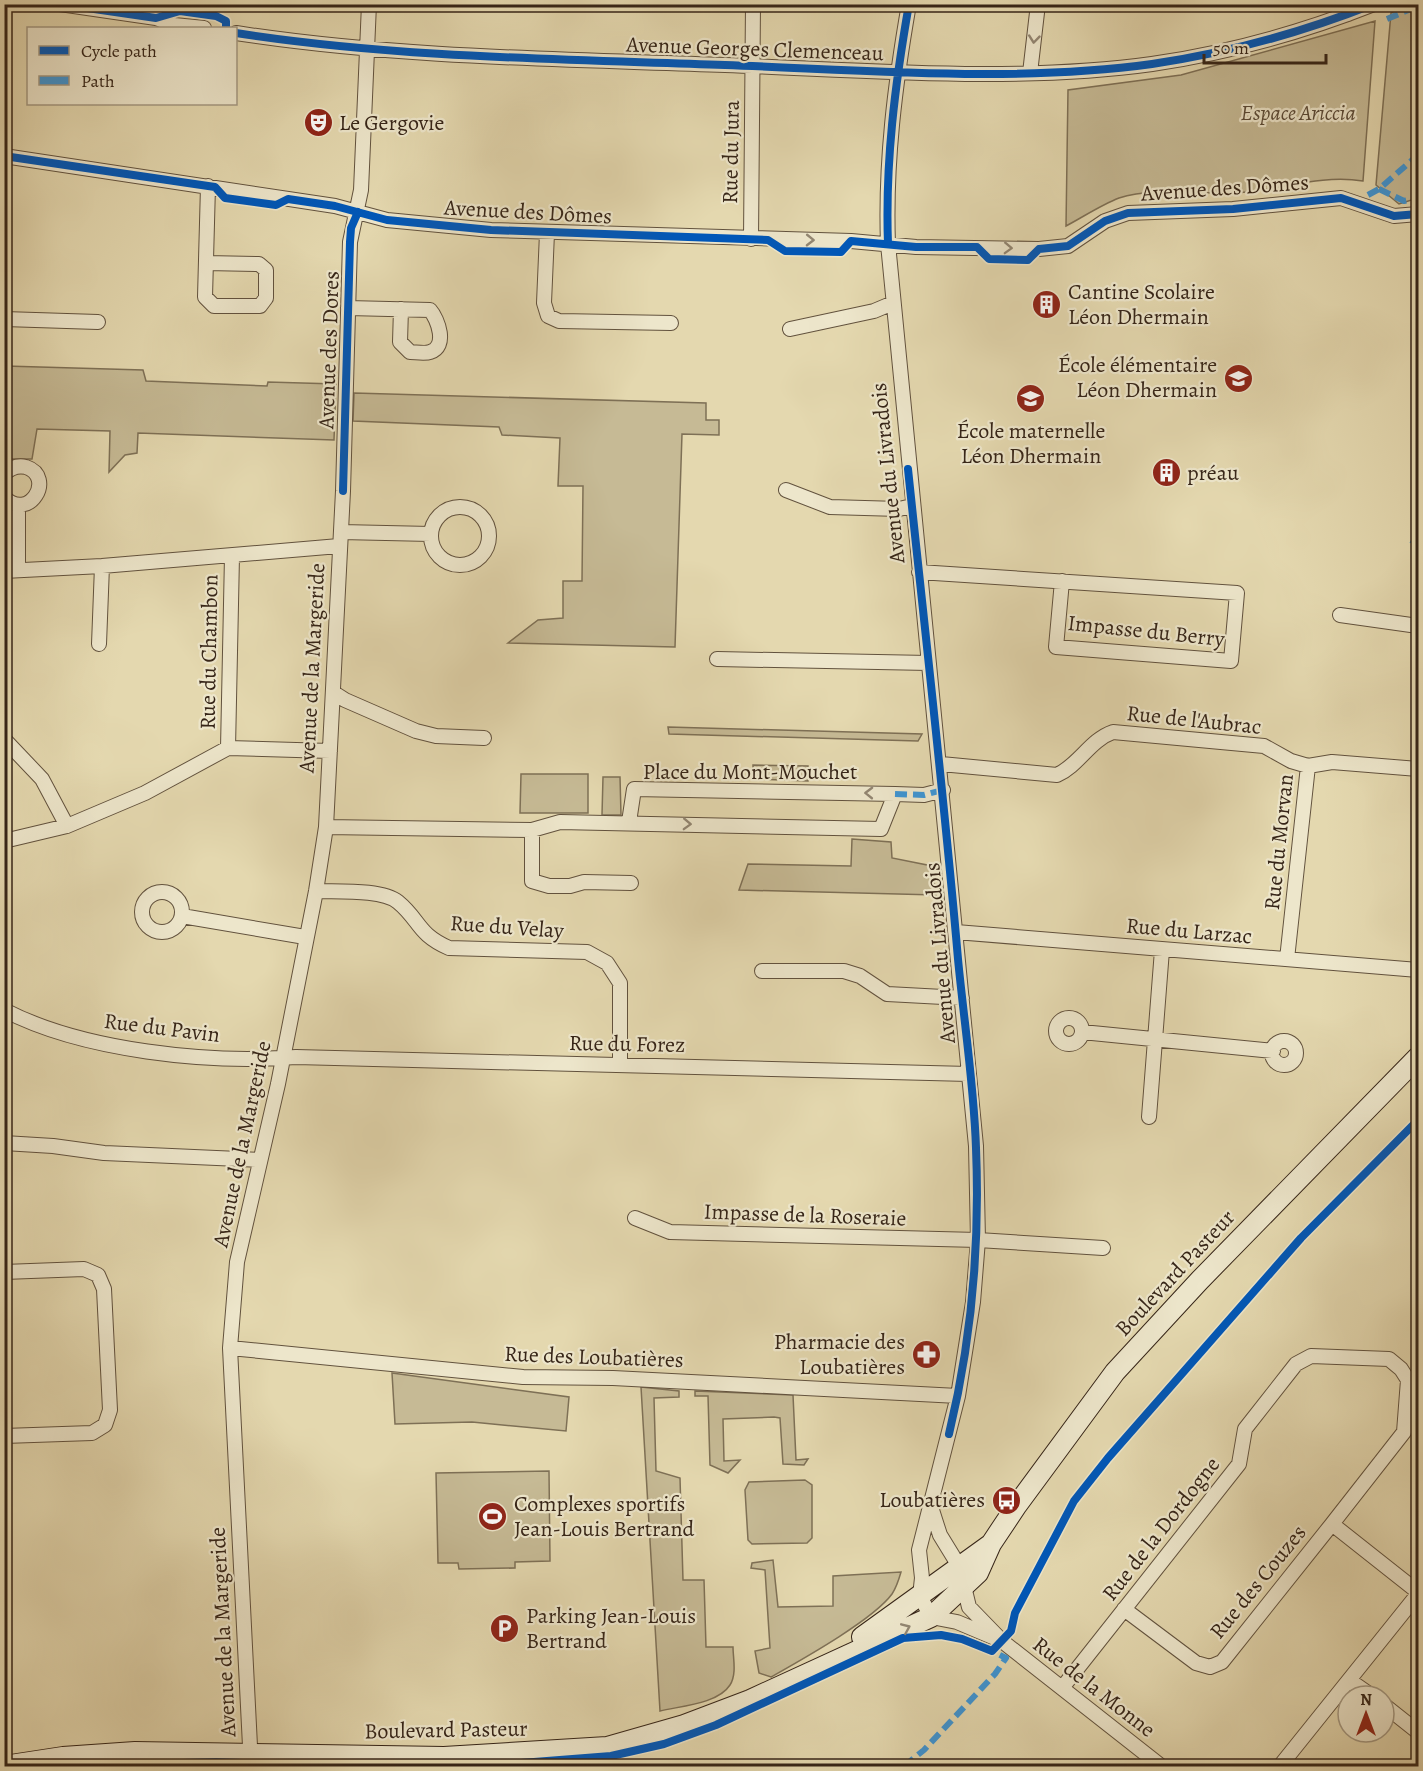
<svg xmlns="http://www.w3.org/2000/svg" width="1423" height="1771" font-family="Alegreya,serif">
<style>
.green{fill:#c6ba95;stroke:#7e7056;stroke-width:1.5}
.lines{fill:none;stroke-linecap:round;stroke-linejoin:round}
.street-casing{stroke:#62523e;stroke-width:16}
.secondary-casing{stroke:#362518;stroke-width:22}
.street{stroke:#ede6cb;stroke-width:14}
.secondary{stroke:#ede6cb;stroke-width:20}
.quiet{stroke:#3e95d4;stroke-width:6;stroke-dasharray:12 6;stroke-linecap:butt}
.cycleway-casing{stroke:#ede6cb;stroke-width:11}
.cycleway{stroke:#0057b8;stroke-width:8}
.oneway{stroke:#928672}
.labels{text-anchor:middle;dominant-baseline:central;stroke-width:4.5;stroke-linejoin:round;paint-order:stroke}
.street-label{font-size:22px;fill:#362518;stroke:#ede6cb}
.park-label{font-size:22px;font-style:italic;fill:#5a4a37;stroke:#ede6cb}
.poi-label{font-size:22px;fill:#362518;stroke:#ede6cb;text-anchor:start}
</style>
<rect width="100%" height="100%" fill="#e4d8af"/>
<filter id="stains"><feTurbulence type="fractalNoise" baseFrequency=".00333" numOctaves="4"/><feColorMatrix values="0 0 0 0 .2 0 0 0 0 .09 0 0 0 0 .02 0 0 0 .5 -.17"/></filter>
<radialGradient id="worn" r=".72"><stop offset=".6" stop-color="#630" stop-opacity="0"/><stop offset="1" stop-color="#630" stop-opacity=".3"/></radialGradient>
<!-- green -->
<path class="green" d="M1410,4L1418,5V198L1399,204L1376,185L1391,13Z
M1375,21L1363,181C1318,174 1278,191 1234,193C1200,194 1151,187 1119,198C1101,205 1083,217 1066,226L1068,90L1181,75Z
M5,366L143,370L146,381L267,386L268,382L336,384L334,440L138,433L137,453L125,455L109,472L110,431L37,429L32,459H6Z
M354,393L706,403V420H719V435L682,434L675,647L508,643L538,620L563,618V581H582L583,486H558L560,438L502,435L499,427L353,421Z
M668,727L922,734L918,741L669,734Z
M753,765L808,766V781L753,779Z
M521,774H588V813H520Z
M603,777H620L621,815H602Z
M852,839L891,842L892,858L932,866L936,895L739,890L748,864L851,866Z
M392,1373L569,1397L566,1431L472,1422L395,1424Z
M641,1387L679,1391V1397L654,1398L656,1471L680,1478L683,1580H704L706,1647H733C733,1658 737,1674 730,1685C718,1704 680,1706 660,1711Z
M695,1391L793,1395L796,1460L808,1459L804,1465L783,1464L780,1418L774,1417L723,1419L724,1461L740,1460L728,1473L710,1465L708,1396H695Z
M549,1471L550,1561L515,1562V1568L459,1569L458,1563H438L436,1473Z
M805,1480L812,1485V1538L807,1543L752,1544L748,1540L745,1490L749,1482Z
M773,1560L778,1607L833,1606V1576L901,1572C899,1579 896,1588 892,1594C873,1620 801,1660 771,1677L759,1673L755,1651L770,1648L765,1570L751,1568L752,1563Z"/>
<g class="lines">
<defs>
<path id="street" d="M60,4L156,18L174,25L204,28
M909,4C895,84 885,163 888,244L976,1146L978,1240L973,1302L958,1396L919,1550L922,1578L920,1596L931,1617L957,1622L1002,1641
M1334,4L1348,14
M236,33C398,58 561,59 725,65C864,70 1014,83 1152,64C1228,53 1303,32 1374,4
M1030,73L1038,4
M4,156L335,206L387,220L491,230L851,241L916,247L1039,249L1068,246L1105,221L1128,213L1233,209L1341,198L1394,216L1418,214
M547,233L544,303L548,316L559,321L671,323
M751,239L753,4
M206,263L259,264L266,270V298L260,306H214L205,297L208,186
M348,308L430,310C438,319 448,347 430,352C425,354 415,352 410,352L400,342L401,309
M4,319L98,322
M790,329L874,311L893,303
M4,474C10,468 17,465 26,467C56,477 29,523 4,497
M786,490L830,507L899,509L912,506
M431 536a29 29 0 1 1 58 0a29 29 0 1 1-58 0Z
M341,532L431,534
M18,570V505
M4,571L102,566L339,546
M919,572L1237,593L1231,661L1056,647L1062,581
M1340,615L1418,626
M99,644L102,566
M717,659L929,663
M334,693L345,700L416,731L436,736L484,738
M4,739L42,779L67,826
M228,748L232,556
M941,764L1057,775C1079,765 1090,740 1113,732L1264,746L1291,761L1308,766L1332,762L1418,769
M895,794L924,795L943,790
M326,827L532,830L560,822L881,829L895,794L634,789L629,822
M532,830V881L549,886H570L584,882L631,883
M4,841L67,826L145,793L228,748L330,751
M316,891C337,892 382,889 398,902C420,920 417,934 449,948L587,952L607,963L620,983V1065
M142 912a20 20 0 1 1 40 0a20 20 0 1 1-40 0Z
M182,916L305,937
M956,932L1418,970
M1287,959L1308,766
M762,971H844L860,976L887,994L962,998
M4,1010C83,1051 209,1064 296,1057L969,1074
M1056 1031a13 13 0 1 1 26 0a13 13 0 1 1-26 0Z
M1082,1032L1273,1051
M1272 1053a12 12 0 1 1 24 0a12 12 0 1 1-24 0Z
M1149,1117L1162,950
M4,1143L53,1146L104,1153L259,1160
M635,1218L670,1232L978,1240L1103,1248
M4,1272L84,1269L98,1275L104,1289L110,1410L105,1425L92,1433L4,1436
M230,1348L523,1377L613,1378L958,1396
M931,1507L940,1535L959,1566L969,1607L1002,1641L1161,1766
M1124,1609L1196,1663L1210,1667L1222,1662L1332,1524L1418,1592
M1349,1680L1372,1696
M1062,1688L1239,1464L1245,1429L1296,1364L1311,1356L1389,1359L1401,1369L1408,1380L1404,1432L1332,1524
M1384,1705L1418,1732
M251,1766L230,1348L237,1262L278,1084L316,891L326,827L343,491L350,242L361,190L369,4
M1280,1766L1418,1594"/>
<path id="secondary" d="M862,1637L991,1544
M4,1766L63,1757L135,1752L444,1757L607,1747L684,1725L750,1700L931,1617L978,1573L991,1544L1017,1505L1115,1372L1200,1280L1418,1057"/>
</defs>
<!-- street casing -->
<use href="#street" class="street-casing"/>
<!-- secondary casing -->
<use href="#secondary" class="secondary-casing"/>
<!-- street -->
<use href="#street" class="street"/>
<!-- secondary -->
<use href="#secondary" class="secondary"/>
<!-- quiet -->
<path class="quiet" d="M1387,19L1418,6
M1379,189L1404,201L1418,198
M1368,195L1379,189L1418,155
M1411,540L1418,544
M895,794L924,795L943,790
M904,1766L924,1750L995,1674L1006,1658L992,1651"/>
<defs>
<path id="cycleway" d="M60,4L156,18L180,11L216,16L226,21V28
M236,33C398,58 561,59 725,65C864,70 1014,83 1152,64C1228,53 1303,32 1374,4
M4,156L215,187L225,198L276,205L288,199L335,206L387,220L491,230L768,240L785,251L841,252L851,241L916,247H977L989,259L1028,260L1039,249L1068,246L1105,221L1128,213L1233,209L1341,198L1394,216L1418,214
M888,244C885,163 895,84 909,4
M908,469C925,632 944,795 958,959C964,1022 974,1085 976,1148C980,1245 972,1339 949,1434
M343,491L350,242L351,228L358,212
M82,1766L216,1762L330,1766
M483,1766L611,1756L664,1744L716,1725L903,1638L941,1635L962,1639L992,1651L1011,1631L1015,1613L1074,1501L1108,1458L1301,1238L1418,1120"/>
</defs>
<!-- cycleway casing -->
<use href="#cycleway" class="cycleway-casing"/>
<!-- cycleway -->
<use href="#cycleway" class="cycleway"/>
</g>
<!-- one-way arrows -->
<defs><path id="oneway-chevron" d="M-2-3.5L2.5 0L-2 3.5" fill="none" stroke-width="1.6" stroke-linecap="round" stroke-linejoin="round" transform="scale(1.5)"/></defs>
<g class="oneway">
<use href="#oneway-chevron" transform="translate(1034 39) rotate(96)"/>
<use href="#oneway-chevron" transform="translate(810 240) rotate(1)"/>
<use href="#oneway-chevron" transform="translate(1008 248) rotate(2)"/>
<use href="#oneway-chevron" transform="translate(869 793) rotate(-179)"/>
<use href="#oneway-chevron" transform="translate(687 824) rotate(2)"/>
<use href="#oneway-chevron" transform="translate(906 1628) rotate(-23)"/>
</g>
<!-- icons -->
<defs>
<symbol id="theatre-disc" viewBox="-11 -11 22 22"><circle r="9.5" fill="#8f2418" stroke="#ede6cb"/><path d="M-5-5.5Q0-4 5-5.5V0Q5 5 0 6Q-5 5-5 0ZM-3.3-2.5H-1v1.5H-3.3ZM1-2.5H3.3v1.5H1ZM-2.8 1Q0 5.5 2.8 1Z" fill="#fff"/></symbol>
<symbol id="building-disc" viewBox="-11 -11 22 22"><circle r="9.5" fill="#8f2418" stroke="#ede6cb"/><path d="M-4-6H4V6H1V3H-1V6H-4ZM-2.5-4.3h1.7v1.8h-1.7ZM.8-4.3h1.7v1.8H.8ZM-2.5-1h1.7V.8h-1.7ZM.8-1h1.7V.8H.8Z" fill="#fff"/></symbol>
<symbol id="school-disc" viewBox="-11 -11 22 22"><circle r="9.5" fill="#8f2418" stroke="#ede6cb"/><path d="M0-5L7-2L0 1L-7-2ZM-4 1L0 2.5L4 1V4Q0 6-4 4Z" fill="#fff"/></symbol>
<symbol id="pharmacy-disc" viewBox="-11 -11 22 22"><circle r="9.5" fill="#8f2418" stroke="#ede6cb"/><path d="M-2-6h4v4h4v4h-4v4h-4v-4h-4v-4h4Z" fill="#fff"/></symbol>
<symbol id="bus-disc" viewBox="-11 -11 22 22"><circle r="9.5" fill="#8f2418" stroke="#ede6cb"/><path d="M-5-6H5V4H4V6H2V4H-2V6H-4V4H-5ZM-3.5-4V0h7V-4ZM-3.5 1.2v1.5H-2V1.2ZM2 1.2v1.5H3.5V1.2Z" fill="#fff"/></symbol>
<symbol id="stadium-disc" viewBox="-11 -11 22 22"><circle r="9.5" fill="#8f2418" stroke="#ede6cb"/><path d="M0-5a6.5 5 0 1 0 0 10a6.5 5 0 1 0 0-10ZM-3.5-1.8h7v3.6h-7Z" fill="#fff"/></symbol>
<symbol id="parking-disc" viewBox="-11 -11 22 22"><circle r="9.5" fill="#8f2418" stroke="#ede6cb"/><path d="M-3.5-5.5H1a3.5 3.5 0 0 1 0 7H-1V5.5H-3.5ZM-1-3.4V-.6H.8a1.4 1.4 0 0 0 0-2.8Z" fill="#fff"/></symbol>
</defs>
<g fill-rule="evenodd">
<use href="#theatre-disc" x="302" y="106" width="33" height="33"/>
<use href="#building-disc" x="1030" y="288" width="33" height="33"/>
<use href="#school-disc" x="1222" y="362" width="33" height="33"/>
<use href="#school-disc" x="1014" y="382" width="33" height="33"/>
<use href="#building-disc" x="1150" y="456" width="33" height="33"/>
<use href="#pharmacy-disc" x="910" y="1338" width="33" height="33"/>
<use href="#bus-disc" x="990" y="1484" width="33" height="33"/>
<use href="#stadium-disc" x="476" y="1500" width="33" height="33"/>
<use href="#parking-disc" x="488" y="1612" width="33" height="33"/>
</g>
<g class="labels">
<!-- street labels -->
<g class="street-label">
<text transform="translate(755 49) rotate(2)">Avenue Georges Clemenceau</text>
<text transform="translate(731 152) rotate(-89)">Rue du Jura</text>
<text transform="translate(1225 188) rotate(-4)">Avenue des Dômes</text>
<text transform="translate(528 212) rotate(3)">Avenue des Dômes</text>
<text transform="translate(329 350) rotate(-88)">Avenue des Dores</text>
<text transform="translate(888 473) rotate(-96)">Avenue du Livradois</text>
<text transform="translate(1146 631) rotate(6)">Impasse du Berry</text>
<text transform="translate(209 652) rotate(-89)">Rue du Chambon</text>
<text transform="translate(312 668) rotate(-87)">Avenue de la Margeride</text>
<text transform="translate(1194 720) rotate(6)">Rue de l'Aubrac</text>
<text x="750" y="772">Place du Mont-Mouchet</text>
<text transform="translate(1279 842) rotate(-84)">Rue du Morvan</text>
<text transform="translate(507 927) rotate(4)">Rue du Velay</text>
<text transform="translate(1189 931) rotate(5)">Rue du Larzac</text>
<text transform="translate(940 953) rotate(-95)">Avenue du Livradois</text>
<text transform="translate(162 1028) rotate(7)">Rue du Pavin</text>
<text transform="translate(627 1044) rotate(1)">Rue du Forez</text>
<text transform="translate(242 1144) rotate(-78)">Avenue de la Margeride</text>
<text transform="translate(805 1215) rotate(2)">Impasse de la Roseraie</text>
<text transform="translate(1175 1273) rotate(-47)">Boulevard Pasteur</text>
<text transform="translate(594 1357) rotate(2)">Rue des Loubatières</text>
<text transform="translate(1161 1529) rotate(-52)">Rue de la Dordogne</text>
<text transform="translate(1258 1582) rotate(-51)">Rue des Couzes</text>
<text transform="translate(223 1632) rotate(-93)">Avenue de la Margeride</text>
<text transform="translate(1094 1687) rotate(38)">Rue de la Monne</text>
<text transform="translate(446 1730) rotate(-1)">Boulevard Pasteur</text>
</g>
<!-- park labels -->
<g class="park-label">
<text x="1298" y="113">Espace Ariccia</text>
</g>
<!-- poi labels -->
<g class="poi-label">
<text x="339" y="123">Le Gergovie</text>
<text x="1068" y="292">Cantine Scolaire<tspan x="1068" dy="25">Léon Dhermain</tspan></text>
<text x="1217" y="365" text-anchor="end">École élémentaire<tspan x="1217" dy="25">Léon Dhermain</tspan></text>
<text x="1031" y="431" text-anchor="middle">École maternelle<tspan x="1031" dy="25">Léon Dhermain</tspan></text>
<text x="1187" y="473">préau</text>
<text x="905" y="1342" text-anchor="end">Pharmacie des<tspan x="905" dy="25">Loubatières</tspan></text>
<text x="985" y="1500" text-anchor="end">Loubatières</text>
<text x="514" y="1504">Complexes sportifs<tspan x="514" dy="25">Jean-Louis Bertrand</tspan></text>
<text x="526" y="1616">Parking Jean-Louis<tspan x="526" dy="25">Bertrand</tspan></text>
</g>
</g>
<!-- margin -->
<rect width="1423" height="1771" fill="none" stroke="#e4d8af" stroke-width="24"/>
<rect x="6" y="6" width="1411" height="1759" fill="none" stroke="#362518" stroke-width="3"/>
<rect x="12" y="12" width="1399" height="1747" fill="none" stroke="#362518" stroke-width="1.5"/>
<!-- legend -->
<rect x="27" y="27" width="210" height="78" fill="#ede6cb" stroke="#a49983" stroke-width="1.5"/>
<rect x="39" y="46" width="30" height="9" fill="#0057b8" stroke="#a49983" stroke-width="1.5"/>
<text x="81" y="57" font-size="18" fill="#362518">Cycle path</text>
<rect x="39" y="76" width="30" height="9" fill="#3e95d4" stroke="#a49983" stroke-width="1.5"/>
<text x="81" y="87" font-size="18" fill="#362518">Path</text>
<!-- north arrow -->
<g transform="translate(1366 1714)"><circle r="28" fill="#ede6cb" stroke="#a49983" stroke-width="1.5"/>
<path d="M0-4.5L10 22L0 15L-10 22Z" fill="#8f2418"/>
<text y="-9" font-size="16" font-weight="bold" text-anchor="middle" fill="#362518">N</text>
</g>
<!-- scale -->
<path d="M1204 54v9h122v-9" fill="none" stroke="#362518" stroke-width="3"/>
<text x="1213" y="54" font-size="18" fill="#362518" stroke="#ede6cb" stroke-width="4.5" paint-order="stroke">50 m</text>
<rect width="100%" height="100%" filter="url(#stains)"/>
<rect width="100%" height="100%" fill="url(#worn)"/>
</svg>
